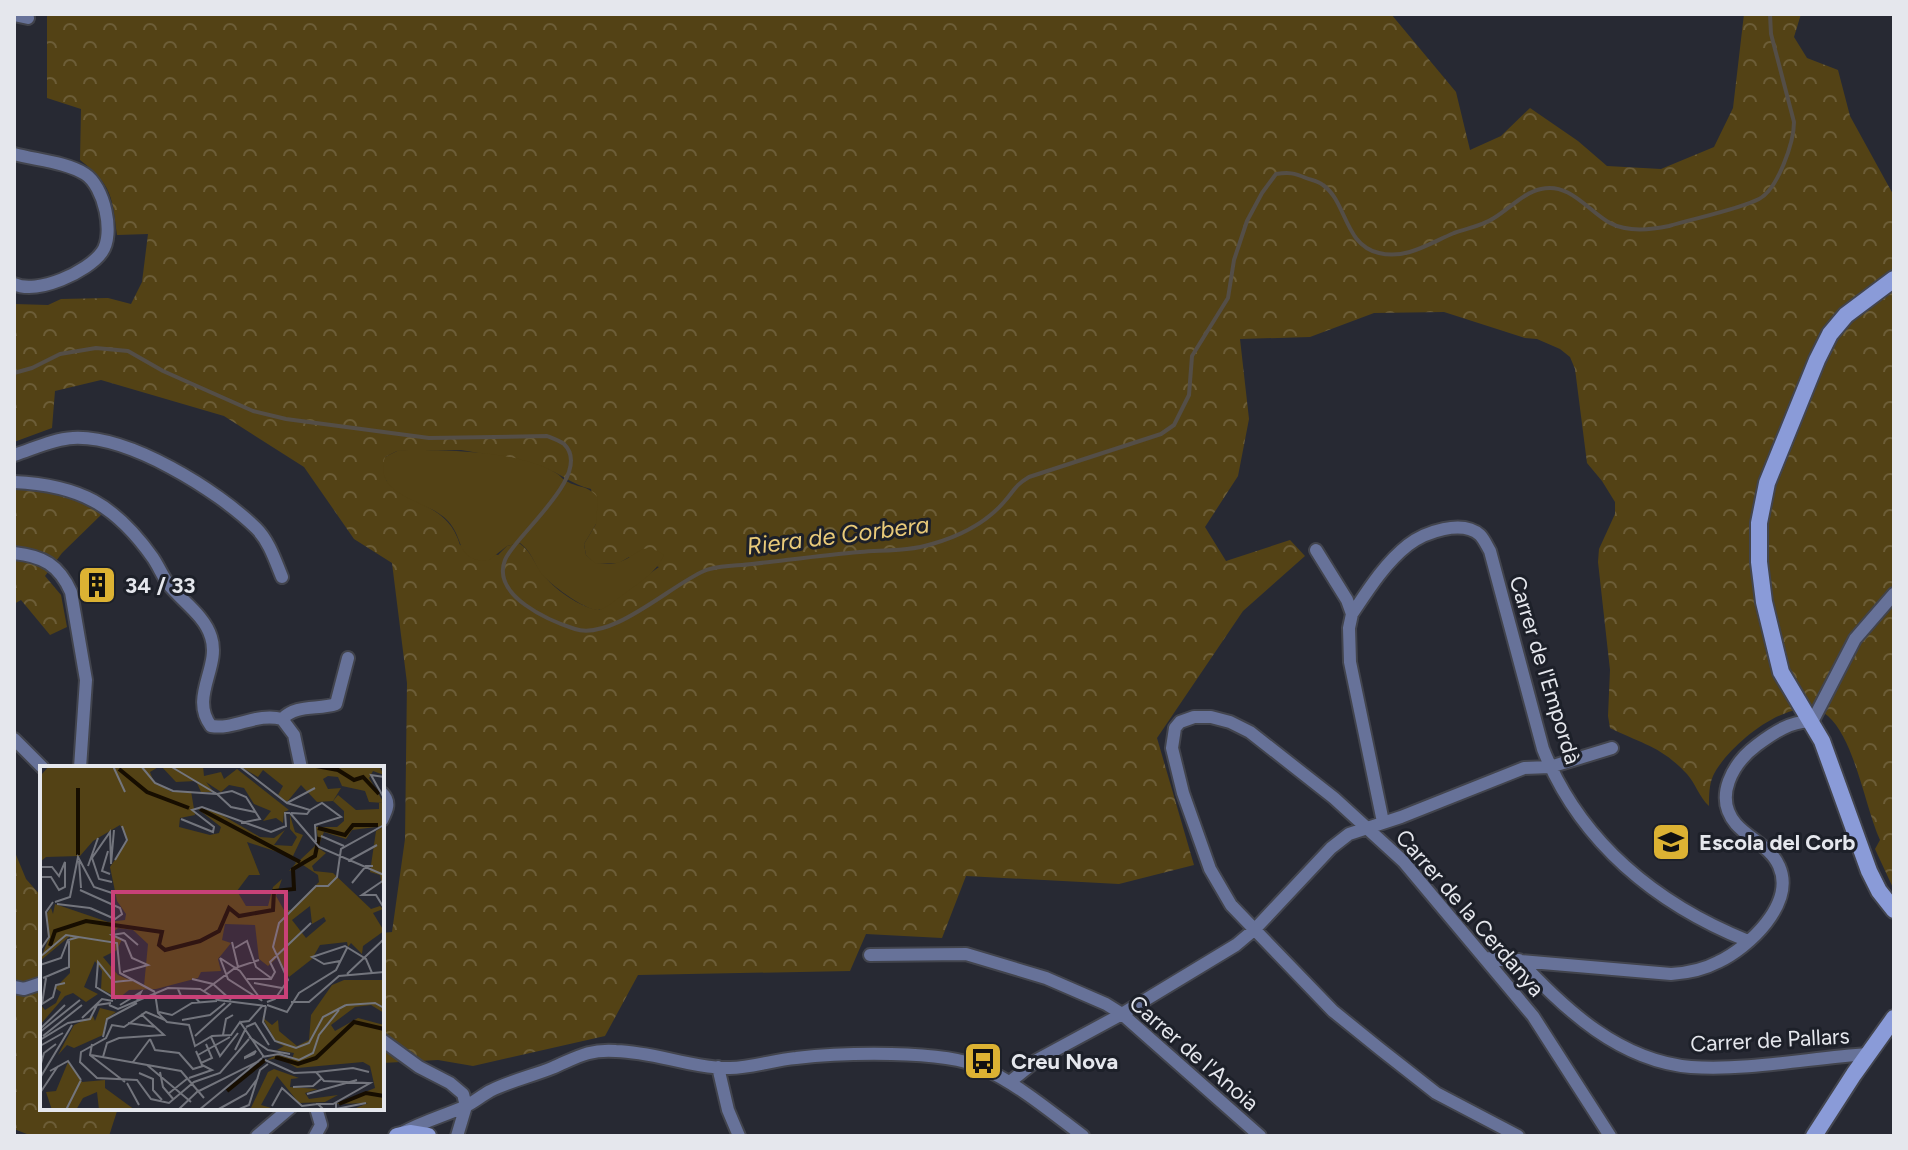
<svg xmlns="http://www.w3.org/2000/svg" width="1908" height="1150" font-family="Figtree,sans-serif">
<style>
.forest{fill:url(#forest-crowns);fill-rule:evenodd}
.garden{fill:#534215}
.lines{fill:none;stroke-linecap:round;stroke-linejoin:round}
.stream{stroke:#544e47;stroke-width:4}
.street-casing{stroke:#42444d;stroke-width:16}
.secondary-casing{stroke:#42444d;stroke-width:20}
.street{stroke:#677299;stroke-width:12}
.secondary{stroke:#8a9bd8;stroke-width:16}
.labels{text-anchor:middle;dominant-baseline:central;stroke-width:6;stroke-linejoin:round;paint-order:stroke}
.poi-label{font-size:22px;font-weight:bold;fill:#e5e7ed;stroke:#1d2029;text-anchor:start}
.street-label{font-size:22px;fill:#e5e7ed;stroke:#1d2029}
.water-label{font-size:24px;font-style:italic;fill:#e9ca79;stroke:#1d2029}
.inset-river{fill:none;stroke:#160d00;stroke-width:4}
.inset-road{fill:none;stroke:#73757d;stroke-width:2}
.view{fill:#c94178;fill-opacity:0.15;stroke:#c94178;stroke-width:4}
.inset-edge{fill:none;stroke:#e5e7ed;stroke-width:4}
</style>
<defs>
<pattern id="forest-crowns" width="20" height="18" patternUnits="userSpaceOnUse" patternTransform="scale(2)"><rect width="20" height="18" fill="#534215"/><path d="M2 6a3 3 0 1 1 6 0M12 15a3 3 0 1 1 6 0" fill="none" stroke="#6c5d37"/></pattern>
</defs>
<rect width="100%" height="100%" fill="#272933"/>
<!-- forest -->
<path class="forest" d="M47,14H1391L1456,92L1470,150L1501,136L1530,108L1578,141L1607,166L1661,169L1714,147L1733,108L1744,14H1801L1794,37L1807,58L1838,70L1850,116L1894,196V890L1875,849L1880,840C1865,807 1855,740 1828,716C1795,688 1726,747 1713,776C1709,785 1709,796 1709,806C1699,797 1696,784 1687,774C1661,746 1642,744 1610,728L1608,716L1610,670L1598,562L1599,549L1615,514V502L1602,481L1587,463L1575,369L1570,357L1560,349L1537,339L1525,338L1444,312L1374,313L1310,337L1240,339L1249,419L1238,476L1205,527L1226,561L1290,540L1305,556L1243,611L1157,738L1194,865L1119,884L966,876L942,938L866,934L850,971L638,975L605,1036L473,1066L438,1060L382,1063V933L392,932L405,839L407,683L392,563L354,539L304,467L224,416L101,380L55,391L52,428L14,442V304L48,305L61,299L108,298L131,304L142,282L148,234L117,235C112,196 112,185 80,160L81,109L47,98ZM461,450C488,455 517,458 544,468C562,474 571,484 591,489L596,524L584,544L586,555L595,564L619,563L629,557L659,567L599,610C581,608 553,589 542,573C533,562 532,552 519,543L507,546L498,555L460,545C449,505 411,506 386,480L385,457L397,451Z
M14,490C52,490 70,495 102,514L62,553L45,576L61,595L67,627L50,635L21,600L14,604Z
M14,850L26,879L42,897V1108H118L109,1136H32L14,1129Z"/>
<!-- garden -->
<path class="garden" d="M408,450C450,450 519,451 556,473C560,475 562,479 566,481C580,489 587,484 598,498L596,524L584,544L586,555L595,563C603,564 614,565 622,561C641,553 642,541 664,555C655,574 640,582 624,594C617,599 606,609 598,610C586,611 548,583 541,573C533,562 532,552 520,543L507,546L488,561C455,561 465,539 448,521C428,499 372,497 385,457L397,451Z"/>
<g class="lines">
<!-- stream -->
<path class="stream" d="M14,373L32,368L60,354L96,348L128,351L163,371L253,411L286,419L429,438L547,436C552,438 560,441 564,444C595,474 514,536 505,560C491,596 550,621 575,629C612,641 671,585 704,571C717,565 737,566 752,564C788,560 824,555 860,552C884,550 910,551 932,544C960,536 985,524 1004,502C1015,490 1014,486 1029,477L1161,434L1174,425L1189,395L1192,356L1228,298L1234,260L1247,221L1262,193L1276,174C1289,172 1294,173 1306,178C1311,180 1318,181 1323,185C1347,202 1344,245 1379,253C1406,260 1430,243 1454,233C1468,228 1482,226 1494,218C1509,209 1523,193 1541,189C1570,182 1588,211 1610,223C1627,232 1650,230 1669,226C1695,218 1737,210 1759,199C1778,189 1794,142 1794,122L1771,34L1770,14"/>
<defs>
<path id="street" d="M14,15L28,18
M14,154C36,160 66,162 85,174C104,186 115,234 102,252C88,272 37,295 14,284
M14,455C33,449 53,439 73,438C129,435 217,490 256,528C269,541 275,560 282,577
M14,482C79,485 115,504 153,558C159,567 163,577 169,585C182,601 205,616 211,637C221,667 189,697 211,726C235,730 257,712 282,719L294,735L301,768
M1316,550L1347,600L1352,614L1349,628L1350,662L1383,822
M14,553C43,556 59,565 71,592L86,680L80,768
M1352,614C1368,590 1385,563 1408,545C1425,532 1462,519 1480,535C1484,539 1487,546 1490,551L1543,749C1580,842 1656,904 1748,941
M282,719C296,704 318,710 336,704L348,658
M14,739L43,768
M382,793C391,802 387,810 382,820
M870,955L966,954L1046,978L1106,1004L1122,1014L1260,1136
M1485,958L1671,974C1687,973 1703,970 1718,962C1748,948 1796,904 1779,866C1771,847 1749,839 1736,824C1713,797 1733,763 1757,745C1773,733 1792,720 1812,722L1855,639L1894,594
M1519,960C1565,1010 1620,1061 1691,1067C1747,1071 1810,1058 1867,1054
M14,987L24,989L42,983
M382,1040L419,1067L450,1083L463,1094L466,1106L457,1136
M718,1067L728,1110L739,1136
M1010,1082L1037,1060L1122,1014L1236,945L1255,929L1331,848L1349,834L1401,817L1524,768L1550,767L1612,748
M402,1133C422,1122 443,1116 464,1107C473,1103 481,1096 490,1091C510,1081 532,1076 552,1068C576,1058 587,1049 616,1051C655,1052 691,1068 730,1068C752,1068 773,1060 796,1058C840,1053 944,1049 983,1068C1019,1085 1051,1112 1083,1136
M257,1136L290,1108
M315,1136L321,1125L316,1108
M1518,1136L1436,1093L1380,1049L1333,1011L1231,905L1210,869L1183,793L1172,748L1175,728L1180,722L1194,717H1211L1230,722L1250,732L1334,798L1403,861L1533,1016L1610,1136"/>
<path id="secondary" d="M1894,279L1846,315L1830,334L1817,360L1767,483L1759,523V562L1764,602L1781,672L1822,741L1869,871L1879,891L1894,910
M397,1136L410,1133L428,1136
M1814,1136L1854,1074L1894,1018"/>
</defs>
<!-- street casing -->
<use href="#street" class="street-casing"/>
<!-- secondary casing -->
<use href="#secondary" class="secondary-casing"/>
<!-- street -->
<use href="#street" class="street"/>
<!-- secondary -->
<use href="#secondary" class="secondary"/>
</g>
<!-- icons -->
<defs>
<symbol id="building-square" viewBox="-11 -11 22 22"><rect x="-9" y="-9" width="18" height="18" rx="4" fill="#dcb233" stroke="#1d2029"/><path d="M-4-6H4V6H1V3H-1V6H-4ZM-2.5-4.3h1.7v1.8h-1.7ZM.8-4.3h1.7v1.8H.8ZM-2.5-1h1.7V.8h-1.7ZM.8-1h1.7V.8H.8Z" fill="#111"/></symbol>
<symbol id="school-square" viewBox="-11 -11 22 22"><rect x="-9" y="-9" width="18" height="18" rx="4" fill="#dcb233" stroke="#1d2029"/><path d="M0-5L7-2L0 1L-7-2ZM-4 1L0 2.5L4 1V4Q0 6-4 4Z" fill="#111"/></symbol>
<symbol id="bus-square" viewBox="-11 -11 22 22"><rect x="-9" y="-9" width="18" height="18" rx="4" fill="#dcb233" stroke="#1d2029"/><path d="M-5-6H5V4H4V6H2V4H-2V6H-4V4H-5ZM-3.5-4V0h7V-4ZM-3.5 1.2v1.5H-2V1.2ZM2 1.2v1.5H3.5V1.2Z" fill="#111"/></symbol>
</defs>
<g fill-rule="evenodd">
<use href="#building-square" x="75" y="563" width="44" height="44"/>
<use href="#school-square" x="1649" y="820" width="44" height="44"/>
<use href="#bus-square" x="961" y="1039" width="44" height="44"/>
</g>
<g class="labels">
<!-- poi labels -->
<g class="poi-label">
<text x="125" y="585">34 / 33</text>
<text x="1699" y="842">Escola del Corb</text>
<text x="1011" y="1061">Creu Nova</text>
</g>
<!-- street labels -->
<g class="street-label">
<text transform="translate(1545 670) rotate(73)">Carrer de l'Empordà</text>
<text transform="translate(1470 913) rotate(49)">Carrer de la Cerdanya</text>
<text transform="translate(1770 1040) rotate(-3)">Carrer de Pallars</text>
<text transform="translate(1194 1053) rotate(41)">Carrer de l'Anoia</text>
</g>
<!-- water labels -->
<g class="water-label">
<text transform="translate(838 535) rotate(-7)">Riera de Corbera</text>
</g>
</g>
<!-- overview -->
<g transform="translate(40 766)">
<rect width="344" height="344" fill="#272933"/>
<path d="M298,29L316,44L339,43V37H344V60L312,64L306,73L284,66L279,78L276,61H297L304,55V45L293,35Z" fill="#534215"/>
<path d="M9,0H120L110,6L114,16L132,26L151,25L155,49L140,52L139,61L170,69L179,67L181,61L158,43L175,45L220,71L234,72L245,64L234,79L252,80L257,71L250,63V49L255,66L263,69L253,90L259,95L275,80L286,87L272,100L274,105L293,107L331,143L340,140L343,143L333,147L344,165L323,180L322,188L311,177L308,181L307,176L280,179L272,193L249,211L238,191L228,200L219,193L215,159L185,158L182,174L191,177L178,193L181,205L161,206L158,212L116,223L89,224L79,232L61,223L62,205L55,195L44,221L58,228L46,236L33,227L25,230L0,259V238L5,244L16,237L21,226L15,222L30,207V170L0,195L8,174L7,147L11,142L13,148L15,138L68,156L85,154L86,148L77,135L70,101L88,74L80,59L53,75L40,90L6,91L0,96V22L2,8ZM207,76L250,90L256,97L249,105L263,99L278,109L279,116L251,144H244L236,130L242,113L233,121L228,140H206L197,125L209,109H220ZM270,140L272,158L284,151L286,155L266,172L252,154ZM78,162L93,164L108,178L104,220L78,209L63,191L77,184L82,173L71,168ZM121,0H163L164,10L181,6L184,13L197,3L249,44L244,46L243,57L236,52L223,55L231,45L214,38L204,22L189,19L181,26L166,16L174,26H161L156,15L136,16ZM339,0L344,9L333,5L329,12L344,37L329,36L325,25L302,20L298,11L288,10L283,13L288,23L301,22L293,35L277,36L261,19L247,36L238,29L243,20L223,4L218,11L201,1ZM344,60V129L340,109L330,106L336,65ZM304,214H344V247L331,239L315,241L291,259L295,265L318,252L344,259V344H311L328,337L296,338L335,322L330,300L323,296L257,302L240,292L226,294L237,289L252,293L254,287L237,284L244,280L237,277L222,251L232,259L238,254L239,265L257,280L269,274L271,249L292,219ZM60,242L76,246L66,253L63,269L34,282L27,279L18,289L34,259L53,250L55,255ZM28,296L42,316L65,314V322L95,344H59L57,326L43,332L36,344H12L6,326L16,325ZM234,303L259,312L251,313L250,321L278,323L265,327L269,333L298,329L285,336L259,337L237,310L221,339L238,344H210L228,306Z" fill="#534215" fill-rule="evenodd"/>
<path class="inset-river" d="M276,0L298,4L314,14L323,11L339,28M79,3L107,26L149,42M160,43L260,96M278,62L305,69L313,59H338M38,89V22M10,180L15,165L46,155L122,166L119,179L125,184L160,175L179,165L189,142L199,150L233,144L234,125L254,123L253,103L275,90L279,71M235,291L258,298L276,292L314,256L344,263M187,325L225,294M299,338L326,327L344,330"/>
<path class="inset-road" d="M73,0L85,26M101,0L115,17L133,25L177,28L191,41L215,46M130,0L177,28L192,25L206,31L220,53L201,57M139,0H176M199,0L247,37L275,22M344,11L331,9L344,32M247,37L270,44L267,48L251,47M270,44L282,37L301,51L275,59L276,76M250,47L279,81L344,109M141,53L173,66L174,61L152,44L162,41L231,66L246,60L245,47H250M281,70L304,80M68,85L62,105L70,108M75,94L87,74L82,60M39,95L41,122M308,95L337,79M48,100L58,72M0,101H12L19,110L25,96V121L19,124L11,111H0M344,114L322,129H336L344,142M72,116L59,113L52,92L70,66L71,98L74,64M312,117L326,100H333M40,124L80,142L82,148L75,153L50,142M15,136L30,131L38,91L54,121L75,128M17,138L50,142M192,176L198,201M195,182L207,175L216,201L231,212M0,184L9,171L6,146L13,136M0,191L26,169L77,177L80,207L115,226M180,192L188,213L221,234M180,192L200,205L222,235M300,195L284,198L272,191L305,180L326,193L332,207M0,199L21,192L28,174L39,171M83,206L108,199L92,192L85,175L72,169L84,167L98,179M307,208L344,173M3,212L29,201V174M6,212L2,238L13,231L16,219L25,217M152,213L173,218L191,234M207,213H231L235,206L230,196L271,157M214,217L242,222M138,223L141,230L155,231L160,237M164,225L195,202L219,194M115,227L118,247L127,256L149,259L155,280L172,270L191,269L200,256L224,291M76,233L56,221L58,196L74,216L93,214M227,236L235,233L248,214L233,181L239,157L276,120H288L297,111L301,83L344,59M251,236H269L299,210L344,206M69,239L78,243L128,222L160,223L178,234L226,240M80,239L101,226L97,234M227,239L247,246L259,227L296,204L307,182M306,239L335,237L344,242M226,240L223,256L235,275L256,282L269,277L283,251L306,239M119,246L132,249L152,237L177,235M42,252L62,233L73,235M125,254L106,246L84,261L72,259L66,272L41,286L40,296L57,312L97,314L111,333L129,337L154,316L180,307L209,273M142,254L170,249L185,237M201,256L209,255L223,239M88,257L116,261M206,261L215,257L229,279M0,263L25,239M0,266L40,234M183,269L186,253L193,249M3,270L42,239M155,270L191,237M63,271L67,253L97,237M171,271L180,290L198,267M209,271L228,284L250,288M110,273L115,284L139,287L153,303L163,300M0,274L28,257L50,253L57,239L71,237M52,278L50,289L85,316M0,280L23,267M195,284L206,262M216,285L214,288L205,292V291ZM51,289L141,305L164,332M158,289L190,271M63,291L67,277L79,272L124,269L101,248M222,291L239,288L259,294L273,287L279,269L299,244M225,294L254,307L276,306L284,315L330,317L293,338H278L284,344M93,296L110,273M161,297L172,292L166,278M107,299L151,336M0,301L4,287L16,278M10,305L28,295L41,314M120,306L123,321L134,334M277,306L313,302L329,306M99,307L113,313V324L122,334M0,312L32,259M149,312L172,304L162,299L156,285M87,317L99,339M253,321L273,320L281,313M159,325L219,295M0,327L18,300M128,328L148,312M267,328L317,314M296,337V343L326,337M232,340L242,322L262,340L278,338M26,344L41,314M138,344L159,324M159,344L222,292M177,344L206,328L218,312M197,344L209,339L220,304L228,298"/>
<path class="view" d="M73,126H246V231H73Z"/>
<rect width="344" height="344" class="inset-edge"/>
</g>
<!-- border -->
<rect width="1908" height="1150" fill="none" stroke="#e5e7ed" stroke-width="32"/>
</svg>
